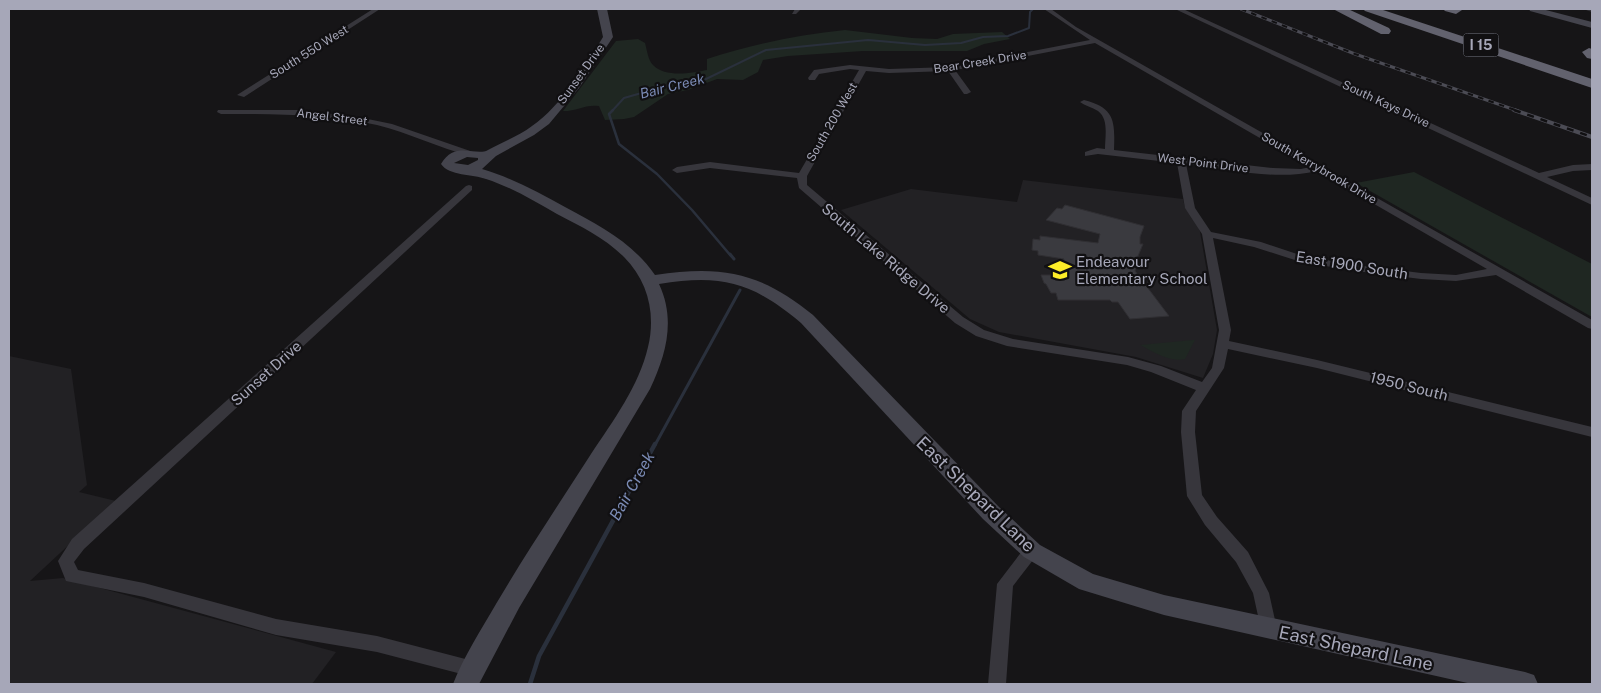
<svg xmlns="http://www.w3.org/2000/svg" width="1601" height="693" font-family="'Public Sans',sans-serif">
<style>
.built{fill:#222124}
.green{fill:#1f2722}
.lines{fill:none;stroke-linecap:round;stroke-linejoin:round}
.stream-far3{stroke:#2a303c;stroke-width:2}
.stream-far2{stroke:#2a303c;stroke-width:2.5}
.stream-far1{stroke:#2a303c;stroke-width:3}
.stream{stroke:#2a303c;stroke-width:4.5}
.building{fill:#3a3a3f;stroke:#302f33}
.street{fill:#37363c;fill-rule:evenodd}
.secondary{fill:#44444d;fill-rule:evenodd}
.highway{fill:#62626e;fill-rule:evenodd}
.rail-far1-casing{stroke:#4b4b54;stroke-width:3}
.rail-casing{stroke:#4b4b54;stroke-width:4}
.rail-far1{stroke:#111012;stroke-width:2;stroke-dasharray:5.5;stroke-linecap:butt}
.rail{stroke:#111012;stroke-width:2.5;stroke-dasharray:7;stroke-linecap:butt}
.labels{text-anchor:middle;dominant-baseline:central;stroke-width:4.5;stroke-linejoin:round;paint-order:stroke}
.far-street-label{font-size:12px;fill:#a6a7b8;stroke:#111012}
.shield{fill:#111012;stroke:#797a86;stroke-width:1}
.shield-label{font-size:14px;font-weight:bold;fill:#a6a7b8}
.far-water-label{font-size:14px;font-style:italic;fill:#7b8bb5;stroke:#111012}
.street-label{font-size:15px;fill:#a6a7b8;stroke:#111012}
.poi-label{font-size:15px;fill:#a6a7b8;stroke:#111012;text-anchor:start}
.water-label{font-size:16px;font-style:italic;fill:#7b8bb5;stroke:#111012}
.near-street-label{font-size:18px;fill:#a6a7b8;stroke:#111012}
</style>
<rect width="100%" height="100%" fill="#161517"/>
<!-- built -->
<path class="built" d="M1023,180L1183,199L1185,207L1199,226L1217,330L1213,354L1203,378L1136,357L999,332L970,319L841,210L911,189L1017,202Z
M9,356L71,369L87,485L79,492L116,501L30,581L63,578L336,652L312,684H9Z"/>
<!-- green -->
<path class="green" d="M845,30L912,38L937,39L953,34L1002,32L1010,39L984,44L967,51H863L788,56L763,60L758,72L743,80L717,79L688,90L668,94L634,117L624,119L605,120L599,106C585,104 578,111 563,111L616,41L638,39L645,43C647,50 648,60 653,65C665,78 692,73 707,70V59C752,44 798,35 845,30Z
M1414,172L1592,264V317L1356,183Z
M1193,340H1195L1185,359C1170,363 1152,351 1140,345Z"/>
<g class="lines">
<!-- stream-far3 -->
<path class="stream-far3" d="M612,111L624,98L673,84L704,80L766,50L868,40L925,45L961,43L983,37L1008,36L1029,28L1030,12L1033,9"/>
<!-- stream-far2 -->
<path class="stream-far2" d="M613,110L609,114L619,144L657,174L692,210L731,256"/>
<!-- stream-far1 -->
<path class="stream-far1" d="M730,254L734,259
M655,445L740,290"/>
<!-- stream -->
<path class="stream" d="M530,684L539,656L655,444"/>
</g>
<!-- building -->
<path class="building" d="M1065,205L1144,226L1140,237V244H1143L1136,261H1138L1135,271L1169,316L1130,319L1118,302H1112L1110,300H1058L1056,293H1051L1046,284L1044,283L1041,275H1059L1064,259L1038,255V251L1032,250L1033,239L1040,240V236L1098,243L1100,234L1046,220L1057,208L1062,209Z"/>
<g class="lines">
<!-- street -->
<path class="street" d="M373,9H380L244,97L237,95Z
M795,9H801L796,14H792Z
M1044,9H1051L1076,27L1592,320V329L1588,328L1496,275L1456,281L1421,279L1348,270L1298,261L1254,247L1213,238L1231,330L1229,341L1317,360L1592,427V437L1317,368L1228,349L1224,368L1196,411L1195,432L1202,495L1217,517L1248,552L1269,593L1277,629L1274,634L1268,637L1262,634L1253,593L1236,562L1205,525L1187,496L1181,432L1182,411L1196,390L1151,372L1127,365L1007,346L976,336L955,323L799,188L797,178L710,168L677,173L672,170L677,167L710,162L799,173L859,70L850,69L819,74L815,80H809L808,78L814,70L850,65L889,69L950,67L1090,40ZM1095,43L1310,167L1301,169L1273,168L1114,150C1115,121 1115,108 1084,100L1080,102C1085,106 1092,107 1098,111C1109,119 1105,137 1105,149L1097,148L1085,152V156L1098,154L1177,163L1185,208L1202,234L1219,330L1212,368L1202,382L1161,366L1128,357L1013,339L984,330L963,317L807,185V176L866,71L889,73L948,71L964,94H967L971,92L955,70ZM1186,164C1228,169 1275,181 1317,171L1487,269L1456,275L1421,273L1348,264L1300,255L1261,242L1211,232L1195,208Z
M1175,9H1183L1539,173L1573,165L1592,164V170L1573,171L1547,177L1592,198V205Z
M1585,9H1592V12L1586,10Z
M218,110H299L358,117L392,124L476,153L471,156C439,148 409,133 377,125C326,114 273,114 221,114L217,112Z
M469,185L472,186V190L84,549L74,562L78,570L144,583L276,619L377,636L473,661L479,663L482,669L479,675L473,677L377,652L276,635L144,597L66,581L58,561L72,539L466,186Z
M1032,544L1038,546L1040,551L1013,586L1006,684H988L997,584L1026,546Z"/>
<!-- secondary -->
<path class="secondary" d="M597,9H607L613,37L579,88L549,124L534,135L496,156L482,169C512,178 538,192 565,207C600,226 632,242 655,275C722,265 760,272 813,315L999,507L1040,545L1093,574L1164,595L1525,672L1534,675L1538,684H1472L1164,615L1079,589L1024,557L983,519L801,323C752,282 722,274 659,284C676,320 666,355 650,389L519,608L479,684H453C464,656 481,630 496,604C526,553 559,504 591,454C613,421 639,386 648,347C656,314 648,281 624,257C605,238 580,226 557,214C534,201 511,187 486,179C473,174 449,176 441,164C455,140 476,157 488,150C502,142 519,136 532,126C562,105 584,68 603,37ZM467,157L478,158V160L468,165L454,163Z
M1529,9H1542L1592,22V28L1530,11Z"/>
<!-- highway -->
<path class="highway" d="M1333,9H1348L1389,28L1391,31L1389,34H1381Z
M1363,9H1380L1592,79V88L1365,11Z
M1443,9H1461L1462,10L1456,14L1445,11Z
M1589,48L1592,49V59L1587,58L1582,52Z"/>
<defs>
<path id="rail-far1" d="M1241,9L1355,54L1518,111"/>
<path id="rail" d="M1514,110L1592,137"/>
</defs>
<!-- rail-far1 casing -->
<use href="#rail-far1" class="rail-far1-casing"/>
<!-- rail casing -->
<use href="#rail" class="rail-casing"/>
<!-- rail-far1 -->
<use href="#rail-far1" class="rail-far1"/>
<!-- rail -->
<use href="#rail" class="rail"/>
</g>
<!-- icons -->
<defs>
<symbol id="school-bare" viewBox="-9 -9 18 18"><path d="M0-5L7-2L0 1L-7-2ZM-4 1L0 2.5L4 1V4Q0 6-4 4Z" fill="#fded28" stroke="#111012" stroke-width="2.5" paint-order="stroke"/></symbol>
</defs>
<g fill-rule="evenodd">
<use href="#school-bare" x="1044" y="254" width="32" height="32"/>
</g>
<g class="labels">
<!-- far-street labels -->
<g class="far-street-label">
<text transform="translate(309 52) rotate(-32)">South 550 West</text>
<text transform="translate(980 62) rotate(-9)">Bear Creek Drive</text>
<text transform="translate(581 74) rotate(-54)">Sunset Drive</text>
<text transform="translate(1386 104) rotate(25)">South Kays Drive</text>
<text transform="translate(332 117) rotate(7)">Angel Street</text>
<text transform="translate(832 122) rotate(-60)">South 200 West</text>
<text transform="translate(1203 163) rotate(7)">West Point Drive</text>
<text transform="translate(1319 168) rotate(30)">South Kerrybrook Drive</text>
</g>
<!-- shield labels -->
<rect class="shield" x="1463.5" y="33.5" width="35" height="23" rx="4"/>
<g class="shield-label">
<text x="1481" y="45">I 15</text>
</g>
<!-- far-water labels -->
<g class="far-water-label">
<text transform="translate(672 86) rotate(-14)">Bair Creek</text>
</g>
<!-- street labels -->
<g class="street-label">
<text transform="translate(886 258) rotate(40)">South Lake Ridge Drive</text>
<text transform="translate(1352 265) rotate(9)">East 1900 South</text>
<text transform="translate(266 373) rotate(-42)">Sunset Drive</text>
<text transform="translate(1409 386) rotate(14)">1950 South</text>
</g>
<!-- poi labels -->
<g class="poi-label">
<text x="1076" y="261">Endeavour<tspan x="1076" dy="17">Elementary School</tspan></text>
</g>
<!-- water labels -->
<g class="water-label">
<text transform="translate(632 486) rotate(-61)">Bair Creek</text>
</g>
<!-- near-street labels -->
<g class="near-street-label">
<text transform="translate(976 494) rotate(44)">East Shepard Lane</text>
<text transform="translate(1356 648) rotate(12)">East Shepard Lane</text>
</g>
</g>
<!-- border -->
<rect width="1601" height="693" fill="none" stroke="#a6a7b8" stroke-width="20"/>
</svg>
